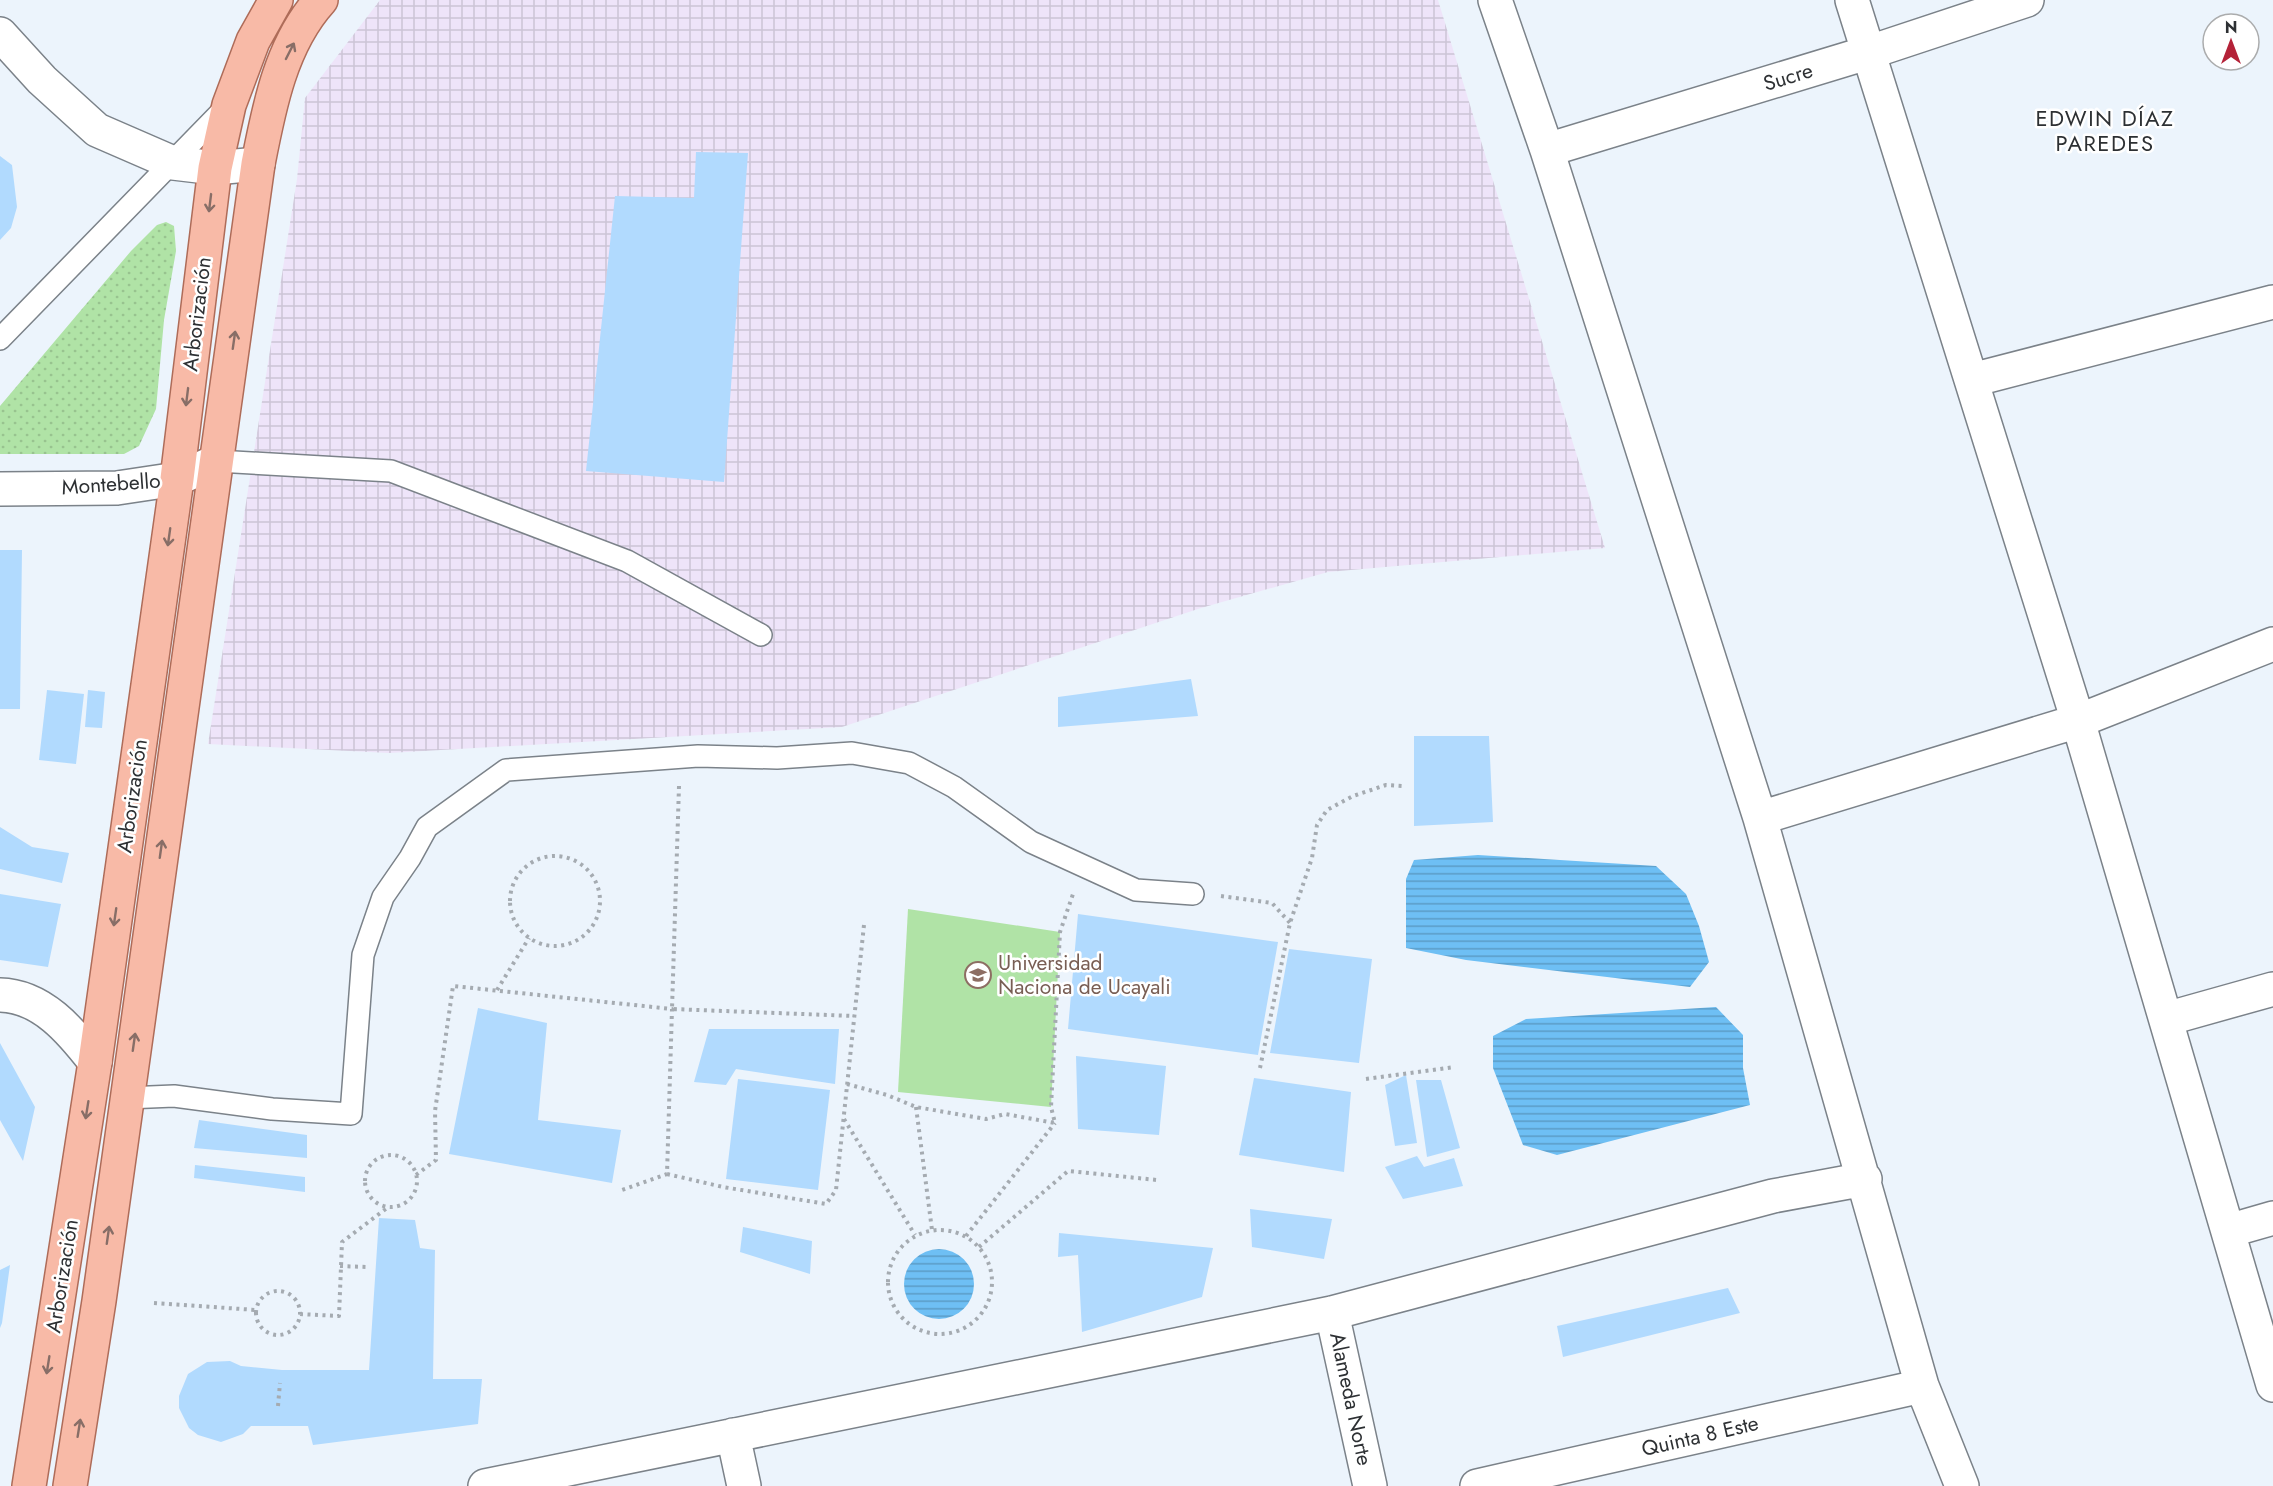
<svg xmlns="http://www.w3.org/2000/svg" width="2273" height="1486" font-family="Jost,sans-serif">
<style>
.industrial{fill:url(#industrial-grid)}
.park{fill:url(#park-dots)}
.garden{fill:#b0e3a6}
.water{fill:url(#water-rules)}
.building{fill:#b1dafe}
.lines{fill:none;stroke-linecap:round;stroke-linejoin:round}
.service-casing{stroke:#7b8289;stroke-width:24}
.minor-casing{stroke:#7b8289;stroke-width:36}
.primary-casing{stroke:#ae6c59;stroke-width:36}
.path{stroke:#a5abb1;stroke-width:4;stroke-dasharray:3 4.5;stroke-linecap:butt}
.service{stroke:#fff;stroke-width:21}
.minor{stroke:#fff;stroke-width:33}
.primary{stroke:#f8baa7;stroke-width:33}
.oneway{stroke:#886e67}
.labels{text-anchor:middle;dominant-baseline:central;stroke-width:5;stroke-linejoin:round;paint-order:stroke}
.street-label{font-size:21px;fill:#2d3033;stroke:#fff}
.education-label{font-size:21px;fill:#785e54;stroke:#fff;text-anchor:start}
.neighbourhood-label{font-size:22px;letter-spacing:1.5px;fill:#2d3033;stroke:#fff}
</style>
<defs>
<pattern id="industrial-grid" width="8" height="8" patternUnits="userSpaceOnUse" patternTransform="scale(1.5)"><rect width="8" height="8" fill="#eee4f9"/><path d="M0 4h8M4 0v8" fill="none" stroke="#ccc4d6"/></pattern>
<pattern id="park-dots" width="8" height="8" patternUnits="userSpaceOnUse" patternTransform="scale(1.5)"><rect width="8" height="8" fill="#b0e3a6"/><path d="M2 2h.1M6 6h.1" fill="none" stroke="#98c38f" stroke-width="1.8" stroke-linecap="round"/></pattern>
<pattern id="water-rules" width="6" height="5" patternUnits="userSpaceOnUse" patternTransform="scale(1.5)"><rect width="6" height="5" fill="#6ebff4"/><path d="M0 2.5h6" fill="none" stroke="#5b9cc6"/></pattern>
</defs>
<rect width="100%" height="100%" fill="#ecf4fc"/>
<!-- industrial -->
<path class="industrial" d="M380,0H1438L1605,548L1328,572L1201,608L842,727L389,753L208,744L297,179L305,98Z"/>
<!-- park -->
<path class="park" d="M166,222L174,226L176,251L164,320L156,409L139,446L124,454H0V406L131,251L157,225Z"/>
<!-- garden -->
<path class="garden" d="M908,909L1060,932L1051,1107L898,1092Z"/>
<!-- water -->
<path class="water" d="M1478,855L1656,866L1686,894L1699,926L1709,962L1690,987L1466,960L1406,948V879L1414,860Z
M1716,1007L1743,1035V1068L1750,1105L1557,1155L1523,1145L1493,1068V1036L1526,1019Z
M904 1284a35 35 0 1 1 70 0a35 35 0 1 1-70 0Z"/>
<!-- building -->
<path class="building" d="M696,152L748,153L724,482L586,471L615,196L694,198Z
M0,156L12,165L17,207L11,228L0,240Z
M0,550H22L20,709H0Z
M1191,679L1198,716L1058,727V697Z
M47,690L84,694L76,764L39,760Z
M88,690L105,692L102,728L85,727Z
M1414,736H1489L1493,822L1414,826Z
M0,827L32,847L69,853L62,883L0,869Z
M0,894L61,904L48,967L0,960Z
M1078,914L1278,942L1258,1055L1068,1029Z
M1289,949L1372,959L1359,1063L1270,1053Z
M478,1008L547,1023L538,1120L621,1130L612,1183L449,1154Z
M709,1029H839L835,1084L736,1069L726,1085L694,1082Z
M0,1043L35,1107L23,1161L0,1120Z
M1076,1056L1166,1066L1159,1135L1078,1129Z
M1406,1075L1417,1143L1395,1146L1385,1085Z
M1254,1078L1351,1092L1344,1172L1239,1155Z
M738,1079L830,1090L818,1190L726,1179Z
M1416,1080H1441L1460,1148L1427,1157Z
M199,1120L307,1135V1158L194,1148Z
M1417,1156L1424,1167L1454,1158L1463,1186L1403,1199L1385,1167Z
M195,1165L305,1177V1192L194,1178Z
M1250,1209L1332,1219L1324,1259L1252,1247Z
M379,1218L415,1220L420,1248L435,1250L433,1379H482L478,1424L313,1445L308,1426H251L243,1434L221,1442L198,1435L189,1428L179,1408V1396L188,1374L207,1362L230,1361L241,1366L282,1370H369Z
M743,1227L812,1241L810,1274L740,1252Z
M1059,1233L1213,1248L1202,1297L1082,1332L1078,1255L1058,1257Z
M10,1265L2,1323L0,1328V1270Z
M1728,1288L1740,1313L1563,1357L1557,1326Z"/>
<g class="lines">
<defs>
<path id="service" d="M0,339L226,107
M217,461L391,471L627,561L761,635
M126,1098L174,1096L272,1109L351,1114L363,955L383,897L410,858L427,827L506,770L698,756L777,758L852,753L909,763L954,787L1031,842L1136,890L1193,894"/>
<path id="minor" d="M1495,0L1547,150L1760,818
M1852,0L2078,721L2273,1385
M0,34L42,80L97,130L173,163L215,168L258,164
M1547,150L1870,52L2027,0
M1972,380L2273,302
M0,489L117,488L177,479L217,461
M0,995C42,996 71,1031 95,1062
M2166,1019L2273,989
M2228,1231L2273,1218
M1332,1313L1370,1486
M733,1435L744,1486
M485,1486L1332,1313L1773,1196L1865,1179
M1477,1486L1922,1386
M1962,1486L1922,1386L1760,818L2078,721L2273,644"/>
<path id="primary" d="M29,1486L95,1062L177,479L215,168L229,105L253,41L276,0
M70,1486L99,1301L258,164C269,107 281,44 321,0"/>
</defs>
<!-- service casing -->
<use href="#service" class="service-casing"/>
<!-- minor casing -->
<use href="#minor" class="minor-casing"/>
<!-- primary casing -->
<use href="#primary" class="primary-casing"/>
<!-- path -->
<path class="path" d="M679,786L672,1009L854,1016
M510 901a45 45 0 1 1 90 0a45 45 0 1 1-90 0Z
M1221,896L1272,903L1290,923
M497,990L529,938
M1260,1068L1290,923L1312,858L1317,825L1327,810L1353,796L1386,785L1403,786
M1366,1079L1455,1067
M847,1084L887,1095L916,1107L986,1119L1005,1114L1055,1123L1051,1107L1060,932L1073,894
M916,1107L932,1230
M844,1119L915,1235
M365 1181a26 26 0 1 1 52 0a26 26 0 1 1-52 0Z
M667,1174L723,1187L826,1204L836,1190L864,925
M416,1175L436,1160L435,1111L453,986L672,1009L667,1174L619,1191
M888 1282a52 52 0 1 1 104 0a52 52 0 1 1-104 0Z
M966,1236L1055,1123
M979,1247L1068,1171L1157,1180
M340,1266L367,1267
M256 1313a22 22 0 1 1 44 0a22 22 0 1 1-44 0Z
M154,1303L256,1310
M300,1314L339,1316L342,1242L387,1208
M278,1406L280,1383"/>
<!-- service -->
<use href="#service" class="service"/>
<!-- minor -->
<use href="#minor" class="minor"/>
<!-- primary -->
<use href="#primary" class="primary"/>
</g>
<!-- one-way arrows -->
<defs><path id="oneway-shaft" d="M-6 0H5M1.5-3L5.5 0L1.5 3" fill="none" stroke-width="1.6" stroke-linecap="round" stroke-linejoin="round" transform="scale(1.5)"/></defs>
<g class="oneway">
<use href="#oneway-shaft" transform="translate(290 51) rotate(-63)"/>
<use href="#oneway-shaft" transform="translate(210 203) rotate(97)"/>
<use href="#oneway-shaft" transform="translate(234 340) rotate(-82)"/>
<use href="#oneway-shaft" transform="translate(187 397) rotate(97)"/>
<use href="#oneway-shaft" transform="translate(169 537) rotate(98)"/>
<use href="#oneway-shaft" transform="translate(161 849) rotate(-82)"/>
<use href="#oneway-shaft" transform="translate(115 917) rotate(98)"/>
<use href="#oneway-shaft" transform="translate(134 1042) rotate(-82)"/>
<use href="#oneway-shaft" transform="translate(87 1110) rotate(99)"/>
<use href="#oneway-shaft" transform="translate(108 1235) rotate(-82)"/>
<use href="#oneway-shaft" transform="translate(48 1365) rotate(99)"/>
<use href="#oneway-shaft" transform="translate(79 1428) rotate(-81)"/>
</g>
<!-- icons -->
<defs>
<symbol id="university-ring" viewBox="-11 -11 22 22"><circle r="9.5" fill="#fff" stroke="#8d6e63" stroke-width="1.5"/><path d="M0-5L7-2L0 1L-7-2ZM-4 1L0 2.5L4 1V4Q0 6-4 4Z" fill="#8d6e63"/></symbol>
</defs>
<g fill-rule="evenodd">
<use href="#university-ring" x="963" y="960" width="30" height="30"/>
</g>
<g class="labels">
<!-- street labels -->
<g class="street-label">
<text transform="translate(1788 77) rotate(-17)">Sucre</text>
<text transform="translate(197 314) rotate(-83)">Arborización</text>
<text transform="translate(111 484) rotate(-4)">Montebello</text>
<text transform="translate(132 796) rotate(-82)">Arborización</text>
<text transform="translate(62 1276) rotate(-81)">Arborización</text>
<text transform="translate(1351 1399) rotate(78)">Alameda Norte</text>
<text transform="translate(1700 1436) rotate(-13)">Quinta 8 Este</text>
</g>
<!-- education labels -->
<g class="education-label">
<text x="998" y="963">Universidad<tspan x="998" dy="24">Naciona de Ucayali</tspan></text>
</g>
<!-- neighbourhood labels -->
<g class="neighbourhood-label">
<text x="2105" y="118">EDWIN DÍAZ<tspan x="2105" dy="25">PAREDES</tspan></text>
</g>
</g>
<!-- north arrow -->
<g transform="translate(2231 42)"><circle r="28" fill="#ffffff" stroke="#abacad" stroke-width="1.5"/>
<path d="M0-4.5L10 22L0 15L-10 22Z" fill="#b42238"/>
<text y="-9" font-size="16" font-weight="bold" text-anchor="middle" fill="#2d3033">N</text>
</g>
</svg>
